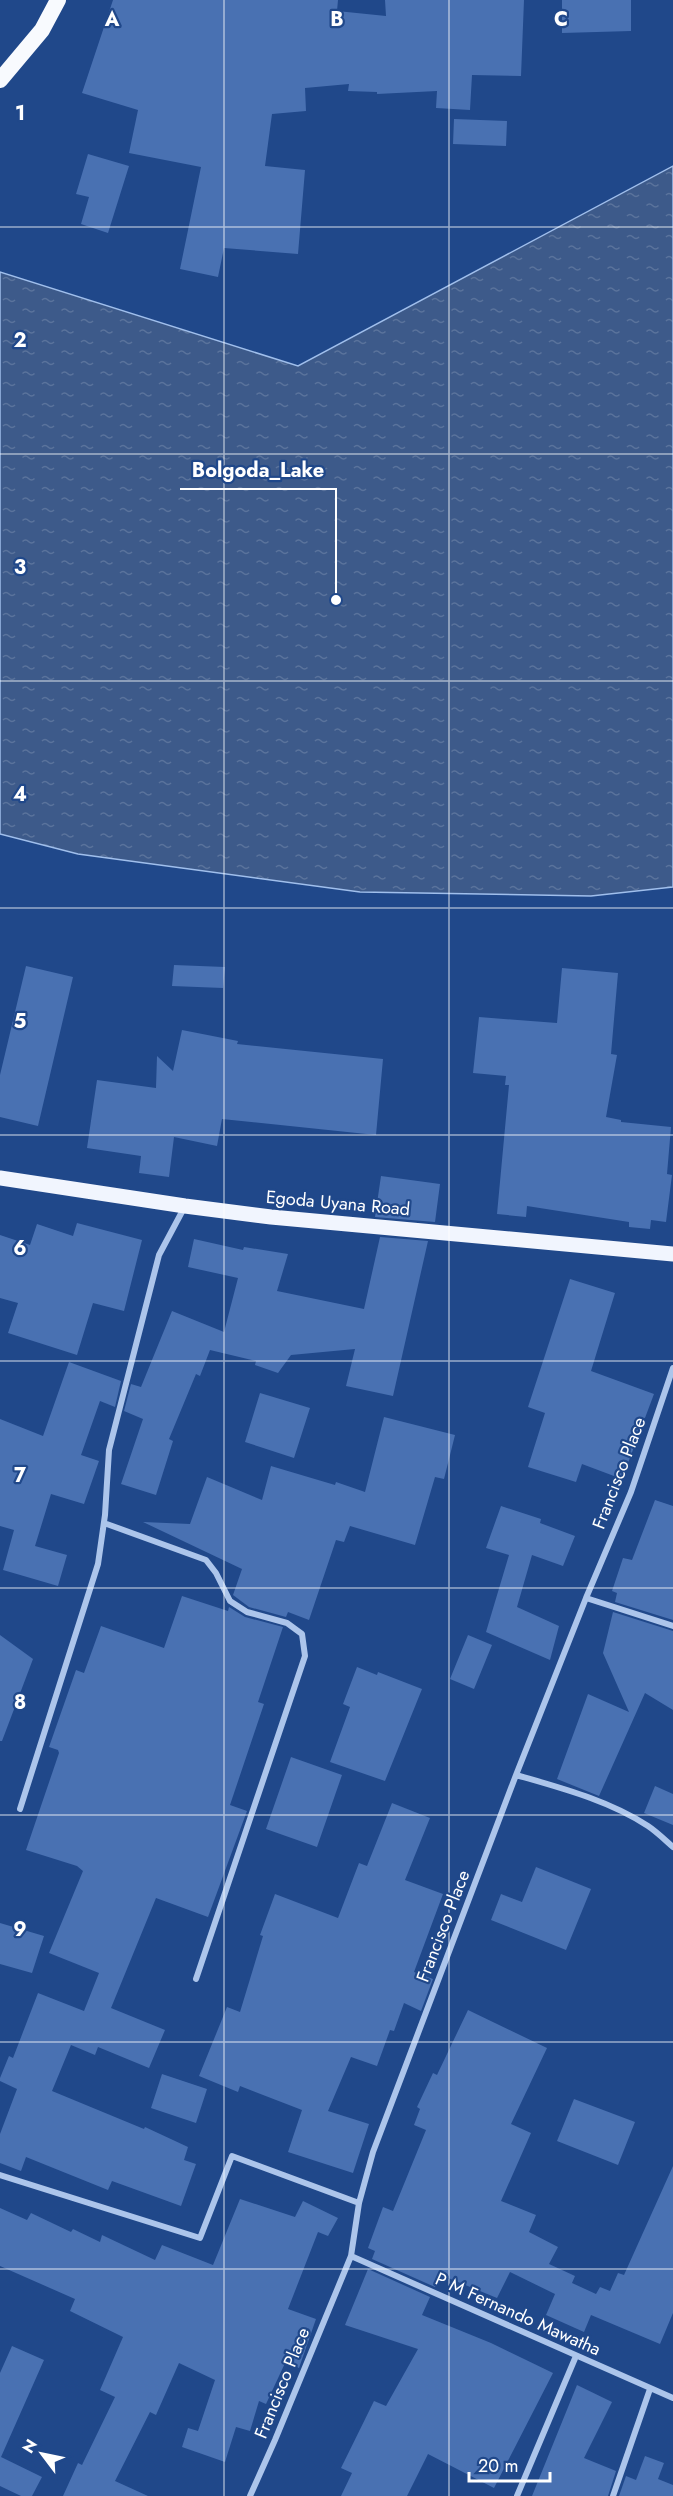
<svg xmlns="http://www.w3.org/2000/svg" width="673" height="2496" font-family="Jost,sans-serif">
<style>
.water{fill:url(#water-ripples);stroke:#a0bfec;stroke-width:1.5}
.building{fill:#4971b2}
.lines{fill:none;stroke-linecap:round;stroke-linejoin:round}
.minor{stroke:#acc5eb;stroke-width:6}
.primary{stroke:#f1f5fe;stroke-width:15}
.trunk{stroke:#f8fafe;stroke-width:16}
.grid{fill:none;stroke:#fff;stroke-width:1.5;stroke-opacity:0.55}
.labels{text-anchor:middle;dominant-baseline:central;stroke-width:4.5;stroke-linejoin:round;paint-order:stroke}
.street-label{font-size:18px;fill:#fff;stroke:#20488a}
.grid-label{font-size:20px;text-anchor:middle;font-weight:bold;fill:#fff;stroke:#20488a;stroke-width:4.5;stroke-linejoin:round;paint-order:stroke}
.leader{fill:none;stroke:#fff;stroke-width:2}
.callout-dot{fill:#fff;stroke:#20488a;stroke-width:2}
.callout-label{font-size:20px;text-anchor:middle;font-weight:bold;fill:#fff;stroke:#20488a;stroke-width:4.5;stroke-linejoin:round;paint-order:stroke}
</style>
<defs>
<pattern id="water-ripples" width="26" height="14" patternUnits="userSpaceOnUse" patternTransform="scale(1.5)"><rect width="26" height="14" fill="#3d5a8a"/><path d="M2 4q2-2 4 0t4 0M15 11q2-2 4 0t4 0" fill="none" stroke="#5a739c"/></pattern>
</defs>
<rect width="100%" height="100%" fill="#20488a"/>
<!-- water -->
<path class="water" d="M673,166V887L591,896L360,892L78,854L0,834V272L298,366Z"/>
<!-- building -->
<path class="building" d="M113,0H338L337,11L386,16L385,0H524L521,76L472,75L470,110L436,108L437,91L377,94V92L348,91L349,84L305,88L306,111L272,114L265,166L305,170L298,254L224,248L218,277L180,269L201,167L129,153L138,110L82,93Z
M562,0H631V31L562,33Z
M454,119L507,121L506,146L453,144Z
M88,154L129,166L108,233L81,224L89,197L76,194Z
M174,965L225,967L223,988L172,986Z
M26,966L73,977L38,1126L0,1117V1075Z
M562,968L618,973L611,1054L617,1055L606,1117L621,1120V1122L671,1127L667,1174L672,1175L666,1222L651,1220L650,1229L629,1227V1222L527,1206L526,1217L497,1214L509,1085H505L506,1076L473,1073L479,1017L557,1023Z
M182,1030L238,1041L237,1044L383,1059L376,1135L222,1119L217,1146L174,1137L169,1177L139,1173L141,1156L87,1148L97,1080L156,1088L157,1056L173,1071Z
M381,1176L440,1184L435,1222L375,1217Z
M77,1223L142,1240L124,1311L93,1303L77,1355L8,1333L18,1303L0,1298V1235L30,1245L37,1224L73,1236Z
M380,1237L428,1241L393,1396L346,1386L355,1349L291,1355L278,1373L255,1365L256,1361L210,1350L200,1376L196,1374L169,1439L173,1441L156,1495L121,1484L143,1419L124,1411L131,1384L141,1387L172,1311L224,1332L238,1278L188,1267L194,1239L243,1250L244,1247L288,1254L277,1291L364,1309Z
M570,1279L615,1293L591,1371L654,1394L622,1479L582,1464L576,1482L528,1467L545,1413L528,1407Z
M69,1362L121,1381L115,1407L100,1401L81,1455L99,1461L84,1504L51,1494L35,1546L67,1555L58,1586L3,1570L14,1530L0,1526V1419L43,1436Z
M260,1393L310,1408L294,1458L245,1442Z
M384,1417L455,1435L444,1479L435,1477L415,1545L350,1526L344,1542L336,1540L309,1620L288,1612L286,1617L249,1607L233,1595L242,1569L143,1522L190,1524L207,1477L262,1500L271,1466L335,1485L336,1482L365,1492Z
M655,1500L673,1506V1620L615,1602L617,1593L612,1591L623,1558L632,1560Z
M501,1506L541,1519L540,1523L575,1536L563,1566L532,1555L517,1607L559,1626L550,1660L486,1632L509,1555L486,1548Z
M182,1596L228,1611L229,1607L245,1617L283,1627L258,1702L264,1704L230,1805L247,1811L208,1917L156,1898L111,2008L165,2030L149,2068L98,2047L95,2055L71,2045L52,2091L144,2129L145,2127L188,2147L184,2160L196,2164L181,2206L112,2181L108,2190L26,2157L21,2171L0,2163V2134L17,2089L0,2081V2078L9,2056L13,2058L38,1993L84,2011L99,1973L49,1953L83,1871L77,1866L26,1850L59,1753L58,1750L49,1747L76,1670L84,1673L101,1626L164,1648Z
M613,1612L673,1631V1710L645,1693L599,1796L557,1779L588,1694L629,1712L603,1653Z
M0,1635L33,1659L2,1741H0Z
M468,1635L492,1645L474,1689L450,1679Z
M357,1667L377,1675L378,1672L422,1689L385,1781L330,1762L350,1707L343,1704Z
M291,1757L342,1775L317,1847L266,1829Z
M655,1786L673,1794V1825L644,1813Z
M392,1803L430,1818L405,1880L443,1894L414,1972L433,1979L421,2011L404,2003L394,2031L390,2030L377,2066L351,2057L328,2111L369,2124L353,2173L288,2152L302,2110L240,2086L238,2092L199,2076L227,2007L240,2012L263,1936L260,1935L275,1894L338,1918L359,1863L367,1866Z
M536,1867L591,1889L566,1950L491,1920L501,1894L522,1902Z
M0,1923L44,1936L32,1973L0,1964Z
M468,2010L547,2048L511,2124L531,2133L501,2201L536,2215L529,2232L558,2247L549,2264L575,2276L572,2283L596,2294L600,2287L610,2291L618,2273L624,2275L673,2166V2313L660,2344L591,2315L584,2332L546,2315L555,2294L510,2272L497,2298L441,2275L435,2287L372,2259L375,2251L368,2248L383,2207L393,2211L426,2130L414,2125L420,2109L417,2107L433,2073L437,2075Z
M162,2074L207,2089L196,2123L151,2108Z
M574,2099L635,2122L618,2165L557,2141Z
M240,2199L295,2217L303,2201L338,2218L328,2236L318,2232L288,2309L316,2319L299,2368L286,2361L266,2404L259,2401L250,2431L236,2427L225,2462L182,2447L188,2428L198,2431L215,2380L179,2363L156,2415L150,2412L115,2481L148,2496H63L78,2463L82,2465L115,2397L100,2390L123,2337L70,2311L75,2299L0,2266V2208L27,2220L31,2213L71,2232L73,2229L100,2242L102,2235L155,2260L162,2245L213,2265Z
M368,2269L430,2297L422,2315L491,2343L553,2373L494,2488L428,2454L407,2496H341L352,2473L341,2468L374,2401L386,2406L418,2349L345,2325Z
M12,2346L44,2360L1,2457L42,2477L32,2496H21L0,2486V2373Z
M577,2385L612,2402L584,2458L616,2471L608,2496H532Z
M645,2456L664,2463L658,2479L673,2485V2496H619L626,2476L636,2480Z"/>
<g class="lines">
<!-- minor -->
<path class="minor" d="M104,1523L206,1560L216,1573L230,1601L247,1612L287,1623L302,1634L305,1656L196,1979
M586,1598L673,1626
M516,1775C561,1788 608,1800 648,1826C657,1832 665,1840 673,1847
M20,1809L98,1564L105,1515L109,1450L159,1255L184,1208
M0,2175L200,2238L232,2156L359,2203
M351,2256L673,2398
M250,2496L275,2440L351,2256L359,2203L373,2152L516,1775L586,1598L631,1492L673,1368
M517,2496L576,2356
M613,2496L650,2389"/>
<!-- primary -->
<path class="primary" d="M0,1178L185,1206L271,1217L673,1254"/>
<!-- trunk -->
<path class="trunk" d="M0,80L42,30L58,0"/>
</g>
<!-- grid -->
<path class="grid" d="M224,0V2496M449,0V2496M0,227H673M0,454H673M0,681H673M0,908H673M0,1135H673M0,1361H673M0,1588H673M0,1815H673M0,2042H673M0,2269H673"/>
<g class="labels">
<!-- street labels -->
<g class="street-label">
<text transform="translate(338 1203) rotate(5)">Egoda Uyana Road</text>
<text transform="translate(619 1473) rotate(-69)">Francisco Place</text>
<text transform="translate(443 1926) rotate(-69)">Francisco Place</text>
<text transform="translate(518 2314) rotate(24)">P M Fernando Mawatha</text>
<text transform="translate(282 2383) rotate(-68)">Francisco Place</text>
</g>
</g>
<g class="grid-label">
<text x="112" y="26">A</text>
<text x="337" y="26">B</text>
<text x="561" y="26">C</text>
<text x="20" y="120">1</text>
<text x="20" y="347">2</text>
<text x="20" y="574">3</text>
<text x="20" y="801">4</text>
<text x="20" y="1028">5</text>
<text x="20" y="1255">6</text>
<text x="20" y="1482">7</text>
<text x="20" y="1709">8</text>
<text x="20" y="1936">9</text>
</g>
<!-- callouts -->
<path class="leader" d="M336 600L336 489H180"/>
<circle class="callout-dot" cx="336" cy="600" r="6"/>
<g class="callout-label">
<text x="258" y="477">Bolgoda_Lake</text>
</g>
<!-- north arrow -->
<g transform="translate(42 2454) rotate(302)" stroke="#20488a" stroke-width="4.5" paint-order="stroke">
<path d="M0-4.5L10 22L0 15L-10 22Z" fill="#ffffff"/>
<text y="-9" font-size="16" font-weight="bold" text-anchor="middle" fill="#ffffff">N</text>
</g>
<!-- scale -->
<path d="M469 2472v9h81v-9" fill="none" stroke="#ffffff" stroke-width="3"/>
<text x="478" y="2472" font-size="18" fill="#ffffff" stroke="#20488a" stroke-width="4.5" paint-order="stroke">20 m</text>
</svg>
